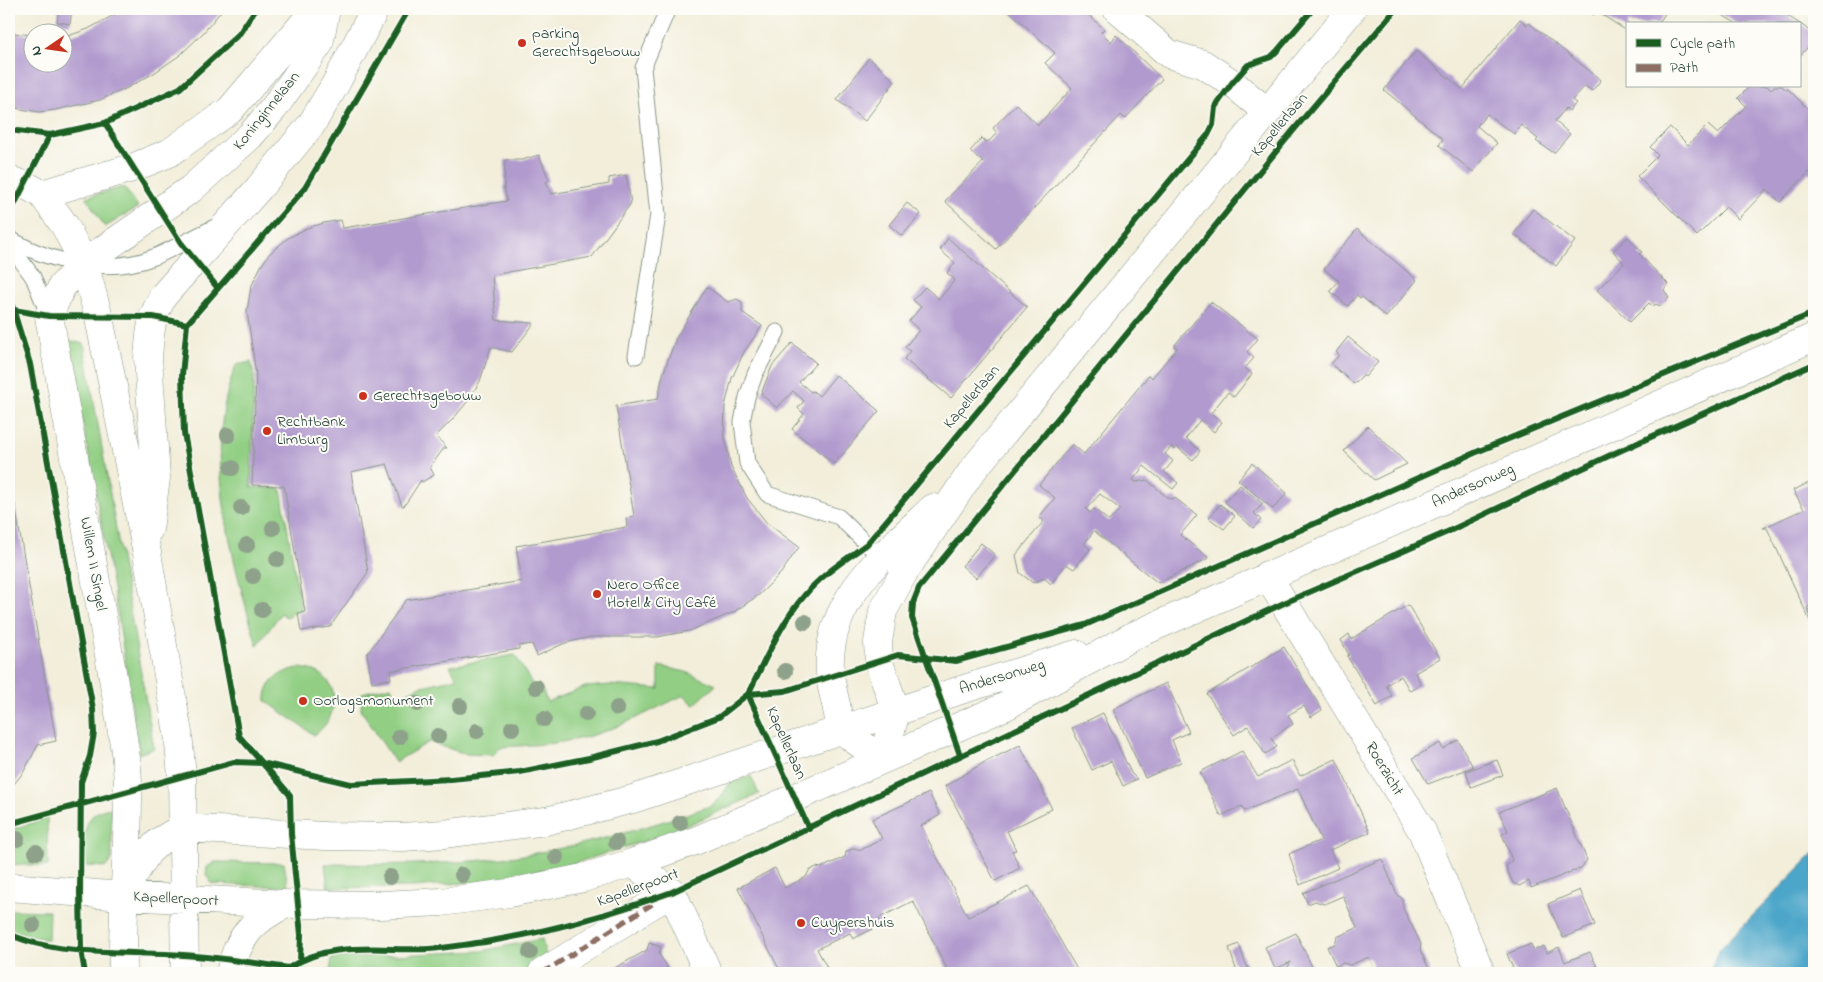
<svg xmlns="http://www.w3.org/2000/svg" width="1823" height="982" font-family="'Indie Flower',sans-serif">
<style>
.green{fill:#92cf84;stroke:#58865c}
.water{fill:#4ba6c9;stroke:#35727e}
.building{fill:#b19ace;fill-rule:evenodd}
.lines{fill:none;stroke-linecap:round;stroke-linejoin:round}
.lane-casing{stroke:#889687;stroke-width:17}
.street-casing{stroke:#889687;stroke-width:29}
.secondary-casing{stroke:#889687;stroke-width:29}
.lane{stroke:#fff;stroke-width:15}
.street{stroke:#fff;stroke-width:28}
.secondary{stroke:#fff;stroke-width:28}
.quiet{stroke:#8d6e63;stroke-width:5;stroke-dasharray:10 5;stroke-linecap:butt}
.cycleway-casing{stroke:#fdfcf7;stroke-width:9}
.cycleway{stroke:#1b5e20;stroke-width:6}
.tree{fill:#8ea18a}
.poi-dot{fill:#c8321e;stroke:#fdfcf7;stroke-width:2}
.labels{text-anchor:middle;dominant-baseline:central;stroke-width:4;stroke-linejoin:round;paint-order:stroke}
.poi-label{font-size:16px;fill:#1f3d34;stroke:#fdfcf7;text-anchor:start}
.street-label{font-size:16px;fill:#1f3d34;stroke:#fdfcf7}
</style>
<rect width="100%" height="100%" fill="#fdfcf7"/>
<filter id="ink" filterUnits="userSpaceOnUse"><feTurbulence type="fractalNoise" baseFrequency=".02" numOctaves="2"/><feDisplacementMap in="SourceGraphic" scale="10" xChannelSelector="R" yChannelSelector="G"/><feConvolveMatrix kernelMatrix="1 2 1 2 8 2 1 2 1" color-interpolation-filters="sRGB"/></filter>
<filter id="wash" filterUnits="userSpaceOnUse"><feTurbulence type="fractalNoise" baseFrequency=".0096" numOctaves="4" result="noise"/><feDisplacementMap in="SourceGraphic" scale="20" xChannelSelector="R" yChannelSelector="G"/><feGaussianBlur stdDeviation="1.12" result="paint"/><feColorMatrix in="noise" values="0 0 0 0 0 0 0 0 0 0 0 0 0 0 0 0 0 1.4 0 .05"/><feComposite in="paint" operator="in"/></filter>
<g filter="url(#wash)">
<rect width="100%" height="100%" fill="#f2eeda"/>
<!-- green -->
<path class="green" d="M124,187L138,207L105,227L86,197Z
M68,340L84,344L154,748L139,754L119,622Z
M251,362L254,376L251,487L281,489L301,610L286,617L281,613L257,646C232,558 201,453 236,365Z
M515,655L537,692L543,691L547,702L585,687L611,685L659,689V666L686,672L716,685L694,705L684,695C656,708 629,723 600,733C568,744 534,745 500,747L493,755L466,754L429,742L395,762L361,710L362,693L391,686L396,698L418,687L457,678L450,666Z
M299,668C307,669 315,670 322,675C343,692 334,722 314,735L266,701C265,681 281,671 299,668Z
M751,776L759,794L667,834L572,864L487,881L413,887L328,888L325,864C384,865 444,865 503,858C574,849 643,829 710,806L720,798L730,783Z
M111,808L112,859L106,867L86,866C85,841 78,812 111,808Z
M47,818L48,866L9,864V830Z
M215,862L284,863L288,887L212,884L206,875L207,867Z
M9,910L49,911L48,940L9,930Z
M542,939L547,960L523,973H330L332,958L481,951Z"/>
<!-- water -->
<path class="water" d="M1814,853V973H1709L1720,949Z"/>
<g id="blocks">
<!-- building -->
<path class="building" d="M59,9H72L70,24L57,22Z
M125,9H223L203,33L180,55L154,73L127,88L100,100L55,110L39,112L9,107V48L11,49L13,33L32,35L30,51H32V62H62V54L70,55L65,37L88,29Z
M1007,9H1082L1104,29L1101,32L1111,42L1116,35L1162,79L1125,119L1121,115L996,249L945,201L983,162L970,151L982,138L986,142L989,141L997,133L993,128L1016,104L1038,125L1072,88L1045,63L1055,53Z
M1585,9H1668L1658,24L1649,22L1647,24H1627V31L1596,11L1594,15Z
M1713,9H1777L1814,33V40L1799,57V24H1737Z
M1520,19L1527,25L1529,23L1601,80L1592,91L1585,86L1572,100L1576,103L1569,111L1566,108L1555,121L1570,134L1554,153L1536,141L1538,139L1521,125L1514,134L1487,114L1477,126L1497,143L1473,172L1439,145L1443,139L1384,90L1416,51L1462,89Z
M869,58L895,81L865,121L837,100Z
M1750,86H1767L1771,90L1774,86H1782L1786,90L1788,89L1814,115V178L1809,172L1780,202L1767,189L1738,219L1726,207L1697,236L1637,176L1658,155L1650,147L1670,127L1688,145L1708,125L1718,134L1746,106L1738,98Z
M539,155L549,180L546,182L551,194L609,184V178L626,175L631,203L592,257L492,275L496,320L533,323V325L512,352L491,347L480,381L468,401L453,419L436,436L447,448H444L430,467L434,475L422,482L421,480L404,506H402L387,464L351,472L368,572L330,627L301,631L298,613L305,612L284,486L252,485L256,375L247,311L251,287L260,268L269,254L288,238L307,228L324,223L341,220L343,228L507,201L504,188L505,160H522Z
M907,203L921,214L902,236L889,225Z
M1533,209L1575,241L1556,266L1514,234Z
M1357,229L1417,280L1386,317L1362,297L1360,298L1357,295L1348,306L1330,291L1339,281L1324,269Z
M1628,237L1642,252L1639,254L1668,284L1664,290L1669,298L1661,306L1655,304L1653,307L1649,303L1630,322L1597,290L1624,263L1613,251Z
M948,238L1027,307L951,398L904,359L910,351L905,347L919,330L909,321L921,307L913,300L925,287L939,299L955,280L947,273L955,263L940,250Z
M707,287L728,302L737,299L742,302V312L762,326L744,352L732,378L725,406L724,433L731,467L747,498L767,523L799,547L781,573L760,594L734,612L689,631L657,637H590L565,643L537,656L532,644L519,646V649L390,671L391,679L372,682L367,654L406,600L522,581L516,546L627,527L626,518L634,516L616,406L658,399L663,374L676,338Z
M1211,302L1258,339L1247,352L1254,358L1245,368L1252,374L1234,397L1228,392L1211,413L1222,422L1214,432L1200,420L1186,438L1200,451L1193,460L1177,447L1175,450L1171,447L1165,454L1173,461L1164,472L1178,483L1173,489L1144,466L1133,480L1136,482L1147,480L1169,499L1175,498L1197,515L1180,535L1209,558L1158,583L1094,531L1084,544L1090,549L1074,569L1066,564L1051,584L1044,578L1033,583L1020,573L1016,555L1044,521L1039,517L1055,498L1039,485L1072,444L1084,454L1149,375L1152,378L1177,348L1174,346ZM1100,494L1120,509L1109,521L1094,509L1090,513L1086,509Z
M1348,337L1378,362L1365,377L1363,375L1354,384L1331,364L1339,355L1336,352Z
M792,343L816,363L799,382L811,392L813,391L819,396L836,375L879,411L834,464L792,429L804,414L798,408L804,401L793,391L777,408L761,394L772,366Z
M1368,426L1407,464L1374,480L1344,451Z
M1252,463L1287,493L1273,509L1238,480Z
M9,471L56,741L38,745L23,773L9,790Z
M1814,481V602L1807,608L1814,624L1812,625L1767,528H1763L1804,509L1793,490Z
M1240,485L1263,504L1254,513L1261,520L1253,528L1225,502Z
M1220,504L1235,516L1224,529L1209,518Z
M981,543L995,555L976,578L962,566Z
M1408,605L1440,658L1415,673L1421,684L1410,691L1401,676L1386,685L1392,696L1377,706L1347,656L1349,655L1341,640L1349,634L1351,639Z
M1284,647L1322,710L1311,717L1304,706L1288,715L1293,724L1271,738L1277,747L1265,754L1248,726L1234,735L1207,694Z
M1166,683L1189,732L1172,740L1181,762L1145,778L1113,709Z
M1103,713L1131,773L1137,779L1123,786L1111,761L1092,770L1072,728Z
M1458,740L1473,767L1428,784L1413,758L1440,743L1443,749Z
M1020,745L1052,809L1007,831L1016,850L1012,851L1020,868L995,881L945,786L983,763Z
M1242,751L1258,777L1292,760L1300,776L1336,759L1370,832L1330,850L1338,868L1300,885L1289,854L1321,840L1298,789L1244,811L1242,806L1221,816L1200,772Z
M1497,760L1503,775L1471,787L1466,771Z
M1557,788L1587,860L1581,868L1531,888L1529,881L1519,886L1513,883L1506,867L1512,860L1502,834L1508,831L1499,812Z
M929,793L940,815L921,826L968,917L1029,886L1079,973H949L913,901L879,918L882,924L853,939L850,933L817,949L830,973H781L738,888L775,868L785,888L806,877L809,871L816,867L821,868L845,857L846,852L854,848L861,850L882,839L872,819Z
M1382,859L1397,895L1402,898L1403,908L1421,944L1420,950L1431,973H1376L1369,957L1350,965L1343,963L1336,966L1327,947L1335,944L1337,937L1357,928L1343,896L1324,904L1315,901L1308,904L1303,893Z
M1580,890L1595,925L1563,938L1548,904Z
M1296,933L1314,971L1323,967L1325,973H1291L1288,967L1291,962L1275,969L1265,947Z
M649,943L661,947L659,954L671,973H606L647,950Z
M1239,944L1245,962L1251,973H1227L1236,969L1229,948Z
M1531,944L1533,950L1544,946L1547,953L1559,947L1565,962L1590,952L1600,973H1515L1507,954Z"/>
</g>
</g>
<g filter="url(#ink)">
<use href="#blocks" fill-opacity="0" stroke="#889687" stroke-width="1"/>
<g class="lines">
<defs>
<path id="lane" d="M9,238C49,263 109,275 154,257C175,248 196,236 217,226
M9,244L33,277L49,316
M777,332L755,374L747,397L742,422L747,463L767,494L839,517L881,558
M636,356L658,215L643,68L668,9"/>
<path id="street" d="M1117,9L1169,54L1203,64L1232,83L1266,111
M1267,575L1422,831L1481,973
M632,863L672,892L708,973
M9,887L123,896
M542,973L672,892"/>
<path id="secondary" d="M9,180L25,185L42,194L65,226L84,263L99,318L147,553L178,733L182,776L185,973
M42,194L132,168L169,153L230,110L316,9
M149,529L156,478L148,357L150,335L153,317L163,296L259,188L311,125L335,85L375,9
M883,759L896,712L879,662L878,642L883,611L904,572L972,471L1352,9
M883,759C874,752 848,738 843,729C838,721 837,706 834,696C812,612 878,560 933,508
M126,887L148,852L160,841L182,828L325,836L403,837L443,834L546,821L633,799L961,690L1076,654
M123,896L286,904L381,905L441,902L509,893L583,878L632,863L695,841L1004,707L1133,636L1814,337
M123,973C122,913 128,854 128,794C129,765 122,735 118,706L49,316L62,286L84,263L191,189L250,136L274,108L319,44L326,9
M230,973C237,938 253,919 286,904"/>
</defs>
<!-- lane casing -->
<use href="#lane" class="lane-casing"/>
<!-- street casing -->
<use href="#street" class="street-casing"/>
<!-- secondary casing -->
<use href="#secondary" class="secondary-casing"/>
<!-- lane -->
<use href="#lane" class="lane"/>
<!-- street -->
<use href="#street" class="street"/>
<!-- secondary -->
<use href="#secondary" class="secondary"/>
<!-- quiet -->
<path class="quiet" d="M542,973L654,903"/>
<defs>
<path id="cycleway" d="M105,123L180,88L239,34L256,9
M9,130L50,135L105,123L181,243L217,287
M9,215L50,135
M9,296L30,364L93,709L94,733L90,756L81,782L80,893L81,950L85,973
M14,310L49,316L153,317L187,324
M748,694C765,661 780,624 804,596C821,575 845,560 867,544L1208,135L1213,125L1215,107L1232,83L1248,65L1271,57L1278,50L1313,9
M748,694L809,829
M960,755L912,618L913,603L919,588L1292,132L1396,9
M9,824L234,762L262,763L351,784L451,779L520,772L589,758L657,741L719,717L748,694L785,691L898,655L956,661L1085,625L1479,451L1814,313
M9,934C59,957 128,951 183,955C218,957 254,963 289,968C328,940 383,951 429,949C448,948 467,944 485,942C552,931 608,915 672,892L1284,603L1445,533L1615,453L1814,364
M300,960L301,935L291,834L290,795L239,736L184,433L182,375L187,324L305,188L409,9"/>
</defs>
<!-- cycleway casing -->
<use href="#cycleway" class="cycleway-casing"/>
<!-- cycleway -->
<use href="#cycleway" class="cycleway"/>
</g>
<!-- trees -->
<g class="tree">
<circle cx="228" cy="435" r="8"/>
<circle cx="232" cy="468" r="8"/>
<circle cx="241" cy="508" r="8"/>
<circle cx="273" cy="528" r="8"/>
<circle cx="247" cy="545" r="8"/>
<circle cx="277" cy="559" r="8"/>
<circle cx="253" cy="576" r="8"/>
<circle cx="262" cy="610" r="8"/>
<circle cx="805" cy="622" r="8"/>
<circle cx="785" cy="671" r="8"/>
<circle cx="536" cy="687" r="8"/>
<circle cx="417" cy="704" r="8"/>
<circle cx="460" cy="706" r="8"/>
<circle cx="617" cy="708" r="8"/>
<circle cx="586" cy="714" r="8"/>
<circle cx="544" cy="719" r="8"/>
<circle cx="512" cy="728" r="8"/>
<circle cx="477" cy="731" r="8"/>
<circle cx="438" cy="736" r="8"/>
<circle cx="399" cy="737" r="8"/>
<circle cx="680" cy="823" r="8"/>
<circle cx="17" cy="839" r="8"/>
<circle cx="616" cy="842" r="8"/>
<circle cx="36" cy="852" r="8"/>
<circle cx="556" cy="857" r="8"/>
<circle cx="462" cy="875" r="8"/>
<circle cx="390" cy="877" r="8"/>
<circle cx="33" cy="925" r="8"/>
<circle cx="530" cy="952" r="8"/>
</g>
</g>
<!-- markers -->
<g class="poi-dot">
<circle cx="522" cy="43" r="5"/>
<circle cx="363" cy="396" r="5"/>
<circle cx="267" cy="431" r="5"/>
<circle cx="597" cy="594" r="5"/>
<circle cx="303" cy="701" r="5"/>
<circle cx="801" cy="923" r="5"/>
</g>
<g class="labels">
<!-- poi labels -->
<g class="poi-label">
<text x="532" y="34">parking<tspan x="532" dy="18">Gerechtsgebouw</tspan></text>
<text x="373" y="396">Gerechtsgebouw</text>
<text x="277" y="422">Rechtbank<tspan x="277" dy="18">Limburg</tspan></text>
<text x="607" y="585">Nero Office<tspan x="607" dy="18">Hotel &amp; City Café</tspan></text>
<text x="313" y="701">Oorlogsmonument</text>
<text x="811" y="923">Cuypershuis</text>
</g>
<!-- street labels -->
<g class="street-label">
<text transform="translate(267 111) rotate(-51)">Koninginnelaan</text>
<text transform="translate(1280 125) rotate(-50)">Kapellerlaan</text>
<text transform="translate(972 397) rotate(-50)">Kapellerlaan</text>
<text transform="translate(1473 486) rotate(-24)">Andersonweg</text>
<text transform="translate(93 564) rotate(80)">Willem II Singel</text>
<text transform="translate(1002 677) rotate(-17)">Andersonweg</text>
<text transform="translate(786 743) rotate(66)">Kapellerlaan</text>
<text transform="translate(1384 769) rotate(59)">Roerzicht</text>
<text transform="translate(638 888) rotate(-20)">Kapellerpoort</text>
<text transform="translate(176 899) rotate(3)">Kapellerpoort</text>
</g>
</g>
<!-- margin -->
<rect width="1823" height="982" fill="none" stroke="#fdfcf7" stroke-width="30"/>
<!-- legend -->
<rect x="1626" y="22" width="175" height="65" fill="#fdfcf7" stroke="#a4b0a9"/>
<rect x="1636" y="39" width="25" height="8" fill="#1b5e20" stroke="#a4b0a9"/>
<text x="1670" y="48" font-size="15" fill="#1f3d34">Cycle path</text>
<rect x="1636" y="64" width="25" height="8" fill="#8d6e63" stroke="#a4b0a9"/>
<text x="1670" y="72" font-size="15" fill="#1f3d34">Path</text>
<!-- north arrow -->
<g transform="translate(48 48) rotate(257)"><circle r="24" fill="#fdfcf7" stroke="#a4b0a9"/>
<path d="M0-4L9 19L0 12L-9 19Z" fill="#c8321e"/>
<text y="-8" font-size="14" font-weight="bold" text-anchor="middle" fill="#1f3d34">N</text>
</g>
</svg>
